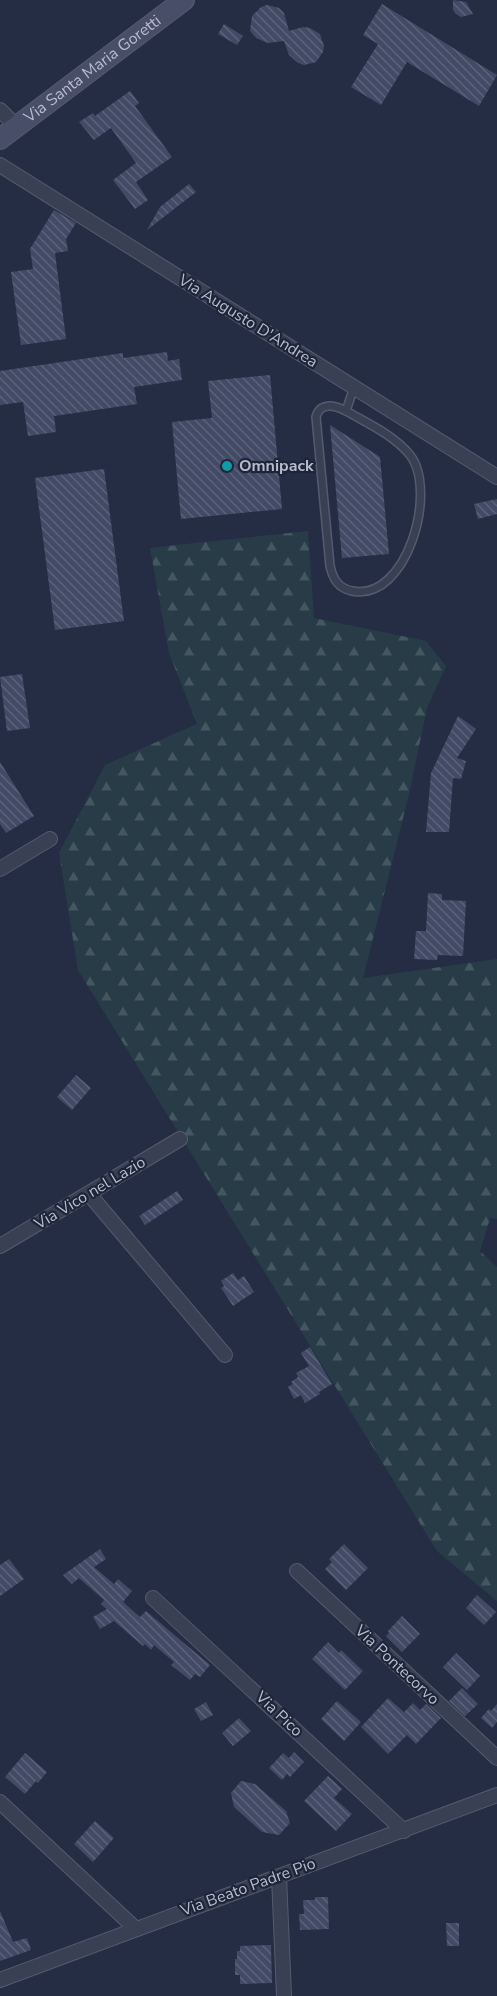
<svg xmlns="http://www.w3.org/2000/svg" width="497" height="1996" font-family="'Nunito Sans',sans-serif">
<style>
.forest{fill:url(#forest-firs)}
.building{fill:url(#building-back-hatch)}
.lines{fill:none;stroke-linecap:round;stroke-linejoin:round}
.lane-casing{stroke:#555b6e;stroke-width:10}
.street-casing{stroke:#555b6e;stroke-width:16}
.secondary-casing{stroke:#555b6e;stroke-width:22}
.lane{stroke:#3a4054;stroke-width:7}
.street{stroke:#3a4054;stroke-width:14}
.secondary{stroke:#484e67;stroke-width:20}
.culture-dot{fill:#0f9aa8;stroke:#1e2539;stroke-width:2}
.labels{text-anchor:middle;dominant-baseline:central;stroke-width:4.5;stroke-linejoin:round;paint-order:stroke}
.street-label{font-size:16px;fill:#b7bccd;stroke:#1e2539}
.poi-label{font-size:16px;font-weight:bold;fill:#b7bccd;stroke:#1e2539;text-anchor:start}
</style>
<defs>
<pattern id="forest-firs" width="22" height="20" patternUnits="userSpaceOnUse" patternTransform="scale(1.5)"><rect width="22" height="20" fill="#273c46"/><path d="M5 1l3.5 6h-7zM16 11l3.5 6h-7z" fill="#445660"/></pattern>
<pattern id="building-back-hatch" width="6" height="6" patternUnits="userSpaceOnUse" patternTransform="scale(1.5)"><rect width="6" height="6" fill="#424a65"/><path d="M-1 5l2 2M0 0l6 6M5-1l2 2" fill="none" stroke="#5b627a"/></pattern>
</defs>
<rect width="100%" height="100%" fill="#252d45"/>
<!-- forest -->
<path class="forest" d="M308,531L314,618L426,641L446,666L427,708L409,794L363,978L497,959V1219L490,1218L480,1251L497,1267V1601L437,1551L78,970L59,853L105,765L197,724L169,653L150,548Z"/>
<!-- building -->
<path class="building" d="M453,0L466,2L473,14L461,17L456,14L453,10Z
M382,4L497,75L479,106L407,62L381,105L351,87L378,44L363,35Z
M267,5L279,8L284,13L289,31L303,27L310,28L320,34L324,46L323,52L316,62L304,65L298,63L289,55L284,41L268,43L256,38L250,31L252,16L261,7Z
M224,24L243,36L237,45L218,34Z
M130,91L139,103L135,106L172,157L136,182L148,200L135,209L113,180L136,163L111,128L94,140L79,122L93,113L95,116Z
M189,184L196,192L147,230L160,207Z
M54,210L76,223L66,239L68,251L55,253L66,339L21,345L11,272L33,269L30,249Z
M167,352L168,361L179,359L182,380L134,387L137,404L54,416L56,432L28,436L23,402L0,405V371L123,353V358Z
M270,375L282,509L181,519L172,422L212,418L208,381Z
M330,425L380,457L389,554L342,558Z
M104,469L124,621L55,630L35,478Z
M497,499V514L478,519L474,504Z
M22,674L30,728L7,731L0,677Z
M458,716L476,729L457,758L466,761L461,779L453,778L449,832H426L431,773Z
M0,762L34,816L6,833L0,824Z
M428,893L442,894V900L466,901L463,956L438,955L437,960L414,959L416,931H426Z
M76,1075L91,1088L72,1110L57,1097Z
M177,1191L183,1200L145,1225L139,1216Z
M233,1273L238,1280L244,1276L254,1292L233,1306L221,1288L224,1286L221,1281Z
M310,1347L332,1384L319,1392L320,1394L305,1403L301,1395L294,1399L288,1387L293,1384L291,1382L298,1377L296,1373L309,1366L301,1353Z
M344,1544L368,1568L346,1590L325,1569L332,1562L329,1559Z
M100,1549L106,1559L94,1567L114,1584L118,1579L132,1591L123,1602L140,1617L146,1611L210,1665L200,1677L195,1674L190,1680L171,1665L174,1662L154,1645L151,1650L145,1644L143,1646L114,1621L100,1629L93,1617L107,1609L101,1604L104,1600L79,1578L72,1584L63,1575Z
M9,1559L24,1579L0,1596V1565Z
M477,1595L496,1612L484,1625L466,1608Z
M402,1616L420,1634L402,1652L386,1636L389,1633L388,1631Z
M328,1642L339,1653L341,1650L363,1671L345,1690L312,1659Z
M456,1653L480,1676L467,1690L443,1667Z
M462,1688L478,1704L465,1716L449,1701Z
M388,1698L404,1712L413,1703L420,1710L426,1704L441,1718L416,1744L407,1735L388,1754L361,1727Z
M337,1701L361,1722L344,1741L321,1719Z
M206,1702L213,1715L201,1721L194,1709Z
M497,1704V1722L492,1728L481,1718L489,1709L491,1711Z
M239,1718L251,1731L233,1746L222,1733Z
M294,1752L304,1762L290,1777L287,1774L282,1780L269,1768L283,1753L289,1758Z
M25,1753L47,1772L38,1783L36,1781L25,1794L5,1777Z
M328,1776L342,1789L334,1798L352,1814L336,1831L304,1801Z
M241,1781L255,1784L286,1811L290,1823L279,1835L262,1832L234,1807L231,1793Z
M95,1821L114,1838L93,1862L74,1844Z
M315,1897H328L329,1929L300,1930L299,1914H304L303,1900H315Z
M0,1911L13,1942L27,1938L31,1950L0,1961Z
M446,1923H459V1946H447Z
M271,1945L272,1983L240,1984V1975H235V1959H237V1951H240V1946Z"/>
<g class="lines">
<defs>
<path id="lane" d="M346,411C334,405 320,402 316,417L330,566C333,579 338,588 352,591C407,602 438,491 410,455C394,435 367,423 346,411L354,387"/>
<path id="street" d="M0,110L17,127
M0,165L497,477
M0,869L50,839
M89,1194L225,1355
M0,1246L180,1139
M297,1571L497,1758
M153,1598L404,1831
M0,1802L136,1929
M279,1876L284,1996
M0,1980L497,1795"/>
<g id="secondary">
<path id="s1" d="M0,139L184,0"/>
</g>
</defs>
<!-- lane casing -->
<use href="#lane" class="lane-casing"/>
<!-- street casing -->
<use href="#street" class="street-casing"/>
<!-- secondary casing -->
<use href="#secondary" class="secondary-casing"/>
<!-- lane -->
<use href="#lane" class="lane"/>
<!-- street -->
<use href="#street" class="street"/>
<!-- secondary -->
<use href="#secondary" class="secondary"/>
</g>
<!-- markers -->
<circle class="culture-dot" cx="227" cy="466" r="6"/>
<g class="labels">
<!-- street labels -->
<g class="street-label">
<text stroke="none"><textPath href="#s1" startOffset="116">Via Santa Maria Goretti</textPath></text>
<text transform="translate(248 321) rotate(32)">Via Augusto D'Andrea</text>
<text transform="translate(90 1193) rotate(-31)">Via Vico nel Lazio</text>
<text transform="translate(397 1665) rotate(43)">Via Pontecorvo</text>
<text transform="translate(279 1714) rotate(43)">Via Pico</text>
<text transform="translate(248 1887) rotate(-20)">Via Beato Padre Pio</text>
</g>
<!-- poi labels -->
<g class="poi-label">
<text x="239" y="466">Omnipack</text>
</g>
</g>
</svg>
